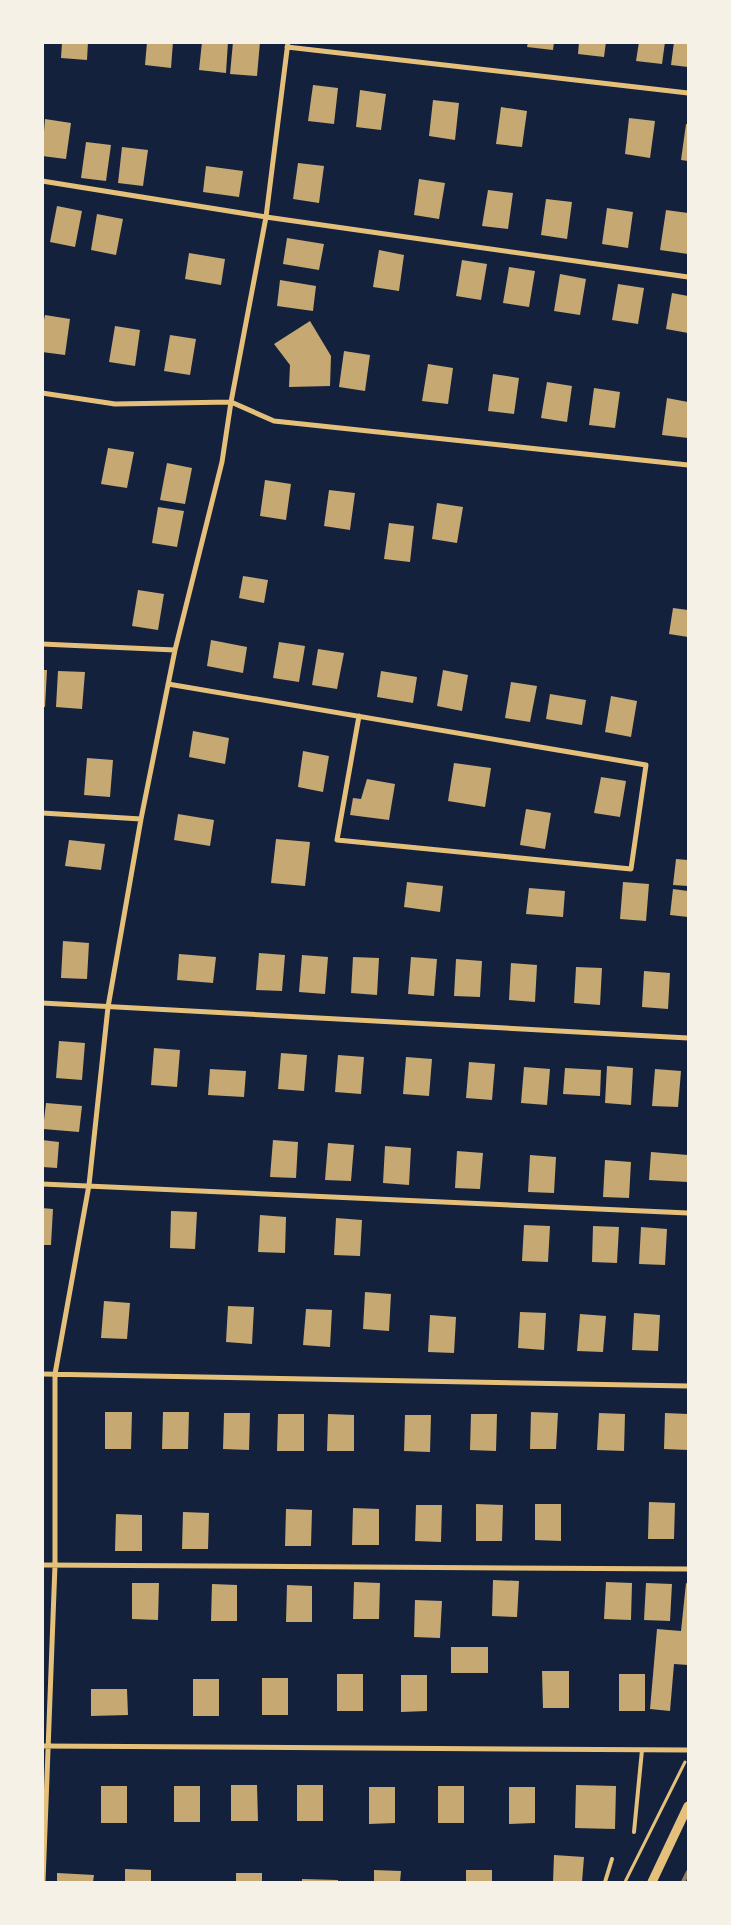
<svg xmlns="http://www.w3.org/2000/svg" width="731" height="1925" font-family="Lato,sans-serif">
<style>
.building{fill:#c6a872}
.lines{fill:none;stroke-linecap:round;stroke-linejoin:round}
.path{stroke:#e5c07b;stroke-width:3}
.service{stroke:#e5c07b;stroke-width:4}
.minor{stroke:#e5c07b;stroke-width:5}
.tertiary{stroke:#e5c07b;stroke-width:9}
.rail{stroke:#918062;stroke-width:4}
</style>
<rect width="100%" height="100%" fill="#14213d"/>
<!-- building -->
<path class="building" d="M62,42H88L87,60L61,58Z
M147,42H173L171,68L145,65Z
M202,42H228L226,73L199,70Z
M233,42H260L257,76L230,74Z
M528,42H554L553,50L527,47Z
M579,42H606L604,57L578,54Z
M639,42H665L662,64L636,61Z
M674,42H688V67L671,65Z
M313,85L338,88L334,124L308,121Z
M360,90L386,94L381,130L356,127Z
M433,100L459,103L455,140L429,136Z
M501,107L527,111L522,147L496,144Z
M629,118L655,121L650,158L625,154Z
M45,119L71,123L66,159L42,156Z
M686,124H688V161L681,160Z
M86,142L111,145L106,181L81,178Z
M122,147L148,150L143,186L118,183Z
M298,163L324,166L319,203L293,199Z
M206,166L243,171L239,197L203,192Z
M419,179L445,183L439,219L414,215Z
M488,190L513,193L508,229L482,226Z
M546,199L572,202L567,239L541,235Z
M57,206L82,211L75,247L50,242Z
M607,208L633,212L628,248L602,244Z
M666,210L688,213V254L660,250Z
M97,214L123,219L116,255L91,250Z
M287,238L324,244L319,270L283,264Z
M379,250L404,255L399,291L373,287Z
M189,253L225,259L221,285L185,279Z
M462,260L487,264L481,300L456,296Z
M509,267L535,271L529,307L503,303Z
M560,274L586,279L580,315L554,311Z
M280,280L316,286L313,311L277,306Z
M618,284L644,288L638,324L612,320Z
M672,293L688,296V333L666,329Z
M45,315L70,319L65,355L42,352V330Z
M310,321L331,356L330,386L289,387L290,365L274,344Z
M115,326L140,330L135,366L109,362Z
M170,335L196,339L190,375L164,371Z
M344,351L370,355L365,391L339,387Z
M428,364L453,368L448,404L422,401Z
M493,374L519,378L514,414L488,411Z
M547,382L572,386L567,422L541,418Z
M594,388L620,392L615,428L589,425Z
M667,398L688,402V438L662,435Z
M108,448L134,452L127,488L101,484Z
M167,463L192,468L185,504L160,500Z
M265,480L291,484L286,520L260,516Z
M329,490L355,493L350,530L324,526Z
M437,503L463,507L457,543L432,539Z
M158,507L184,511L177,547L152,543Z
M389,523L414,526L410,562L384,559Z
M243,576L268,580L264,603L239,598Z
M138,590L164,594L158,630L132,626Z
M673,608L688,610V637L669,634Z
M211,640L247,647L243,673L207,666Z
M279,642L305,646L299,682L273,678Z
M318,649L344,653L337,689L312,685Z
M42,670H47L45,707H42Z
M443,670L468,675L462,711L437,706Z
M58,671L85,672L82,709L56,707Z
M381,671L417,677L413,703L377,697Z
M511,682L537,686L530,722L505,718Z
M550,694L586,700L582,725L546,719Z
M611,696L637,701L631,737L605,732Z
M193,731L229,738L225,764L189,757Z
M303,751L329,756L323,792L298,787Z
M87,758L113,760L110,797L84,795Z
M454,763L491,768L485,807L448,801Z
M601,777L626,781L620,817L594,813Z
M367,779L395,784L389,820L350,815L353,798L361,799Z
M526,809L551,813L545,849L520,845Z
M178,814L214,820L210,846L174,840Z
M276,839L310,842L305,886L271,883Z
M69,840L105,844L101,870L65,866Z
M676,859L688,860V886L673,885Z
M407,882L443,886L440,912L404,907Z
M623,882L649,884L646,921L620,919Z
M529,888L565,891L563,917L526,914Z
M673,889L688,891V917L670,915Z
M63,941L89,943L87,979L61,978Z
M259,953L285,955L282,991L256,990Z
M179,954L216,957L213,983L177,980Z
M302,955L328,957L325,994L299,992Z
M353,957L379,958L377,995L351,993Z
M411,957L437,959L434,996L408,994Z
M456,959L482,961L480,997L454,996Z
M511,963L537,965L535,1002L509,1000Z
M576,967L602,968L600,1005L574,1003Z
M644,971L670,973L668,1009L642,1007Z
M59,1041L85,1043L82,1080L56,1078Z
M154,1048L180,1050L177,1087L151,1085Z
M281,1053L307,1055L304,1091L278,1089Z
M338,1055L364,1057L361,1094L335,1092Z
M406,1057L432,1059L429,1096L403,1094Z
M469,1062L495,1064L492,1100L466,1098Z
M607,1066L633,1068L631,1105L605,1103Z
M524,1067L550,1069L547,1105L521,1103Z
M565,1068L601,1070L600,1096L563,1094Z
M210,1069L246,1071L244,1097L208,1095Z
M655,1069L681,1071L678,1107L652,1106Z
M46,1103L82,1106L79,1132L43,1129Z
M42,1140L59,1142L57,1168L42,1167Z
M273,1140L298,1142L296,1178L270,1177Z
M328,1143L354,1145L351,1181L325,1180Z
M385,1146L411,1148L409,1185L383,1183Z
M457,1151L483,1153L480,1189L455,1188Z
M651,1152L688,1155V1182L649,1180Z
M530,1155L556,1157L554,1193L528,1192Z
M605,1160L631,1162L629,1198L603,1197Z
M42,1208L53,1209L51,1245H42Z
M171,1211L197,1212L195,1249L170,1248Z
M260,1215L286,1217L285,1253L258,1252Z
M336,1218L362,1220L360,1256L334,1255Z
M524,1225L550,1226L548,1262L522,1261Z
M593,1226L619,1227L617,1263L592,1262Z
M641,1227L667,1229L665,1265L639,1264Z
M365,1292L391,1294L389,1331L363,1329Z
M104,1301L130,1303L127,1339L101,1338Z
M228,1306L254,1307L252,1344L226,1342Z
M306,1309L332,1310L330,1347L303,1345Z
M520,1312L546,1313L544,1350L518,1348Z
M634,1313L660,1315L658,1351L632,1350Z
M580,1314L606,1316L603,1352L577,1351Z
M430,1315L456,1317L454,1353L428,1352Z
M105,1412H132L131,1449H105Z
M163,1412H189L188,1449H162Z
M531,1412L558,1413L556,1449H530Z
M224,1413H250L249,1450L223,1449Z
M599,1413L625,1414L624,1451L597,1450Z
M665,1413L688,1414V1450L664,1449Z
M278,1414H304V1451H277Z
M328,1414L354,1415V1451H327Z
M471,1414H497L496,1451L470,1450Z
M405,1415H431L430,1452L404,1451Z
M649,1502L675,1503L674,1539H648Z
M476,1504L503,1505L502,1541H476Z
M535,1504H561V1541L535,1540Z
M416,1505H442L441,1542L415,1541Z
M353,1508L379,1509V1545H352Z
M286,1509L312,1510L311,1546H285Z
M183,1512L209,1513L208,1549H182Z
M116,1514L142,1515V1551H115Z
M493,1580L519,1581L517,1617L492,1616Z
M354,1582L380,1583L379,1619H353Z
M606,1582L632,1583L631,1620L604,1619Z
M132,1583H159L158,1620L132,1619Z
M646,1583L672,1584L670,1621L644,1620Z
M686,1583L688,1584V1665L674,1664L670,1711L650,1709L657,1629L681,1631Z
M212,1584L237,1585V1621H211Z
M287,1585L312,1586V1622H286Z
M415,1600L442,1601L440,1638L414,1637Z
M451,1647H488V1673H451Z
M542,1671H569V1708H543Z
M337,1674H363V1711H337Z
M619,1674H645V1711H619Z
M401,1675H427V1711L401,1712Z
M262,1678H288V1715H262Z
M193,1679H219V1716H193Z
M91,1689H127L128,1715L91,1716Z
M231,1785H257L258,1821H231Z
M297,1785H323V1821H297Z
M576,1785L616,1786L615,1829L575,1828Z
M101,1786H127V1823H101Z
M174,1786H200V1822H174Z
M438,1786H464V1823H438Z
M369,1787H395V1823L369,1824Z
M509,1787H535V1823L509,1824Z
M554,1855L584,1857L582,1882H553Z
M125,1869L151,1870V1882H125Z
M374,1870L401,1871L400,1882H374Z
M466,1870H492V1882H466Z
M57,1873L94,1875L93,1882H57Z
M236,1873H262V1882H236Z
M302,1879L338,1880V1882H302Z"/>
<g class="lines">
<!-- path -->
<path class="path" d="M625,1882L685,1762"/>
<!-- service -->
<path class="service" d="M634,1832L642,1750
M605,1882L612,1859"/>
<!-- minor -->
<path class="minor" d="M287,47L688,93
M42,181L266,217L688,277
M42,393L115,404L231,402L274,421L688,465
M42,644L175,650
M168,684L646,765L631,869L337,840L359,716
M42,813L141,819
M42,1003L688,1038
M42,1184L688,1213
M42,1374L688,1386
M42,1565L688,1569
M42,1746L688,1750
M43,1882L55,1565V1374L89,1185L108,1007L141,819L175,650L222,462L231,402L266,217L288,42"/>
<!-- tertiary -->
<path class="tertiary" d="M652,1882L688,1806"/>
<!-- rail -->
<path class="rail" d="M683,1882L688,1872"/>
</g>
<!-- border -->
<rect width="731" height="1925" fill="none" stroke="#f6f1e7" stroke-width="88"/>
</svg>
